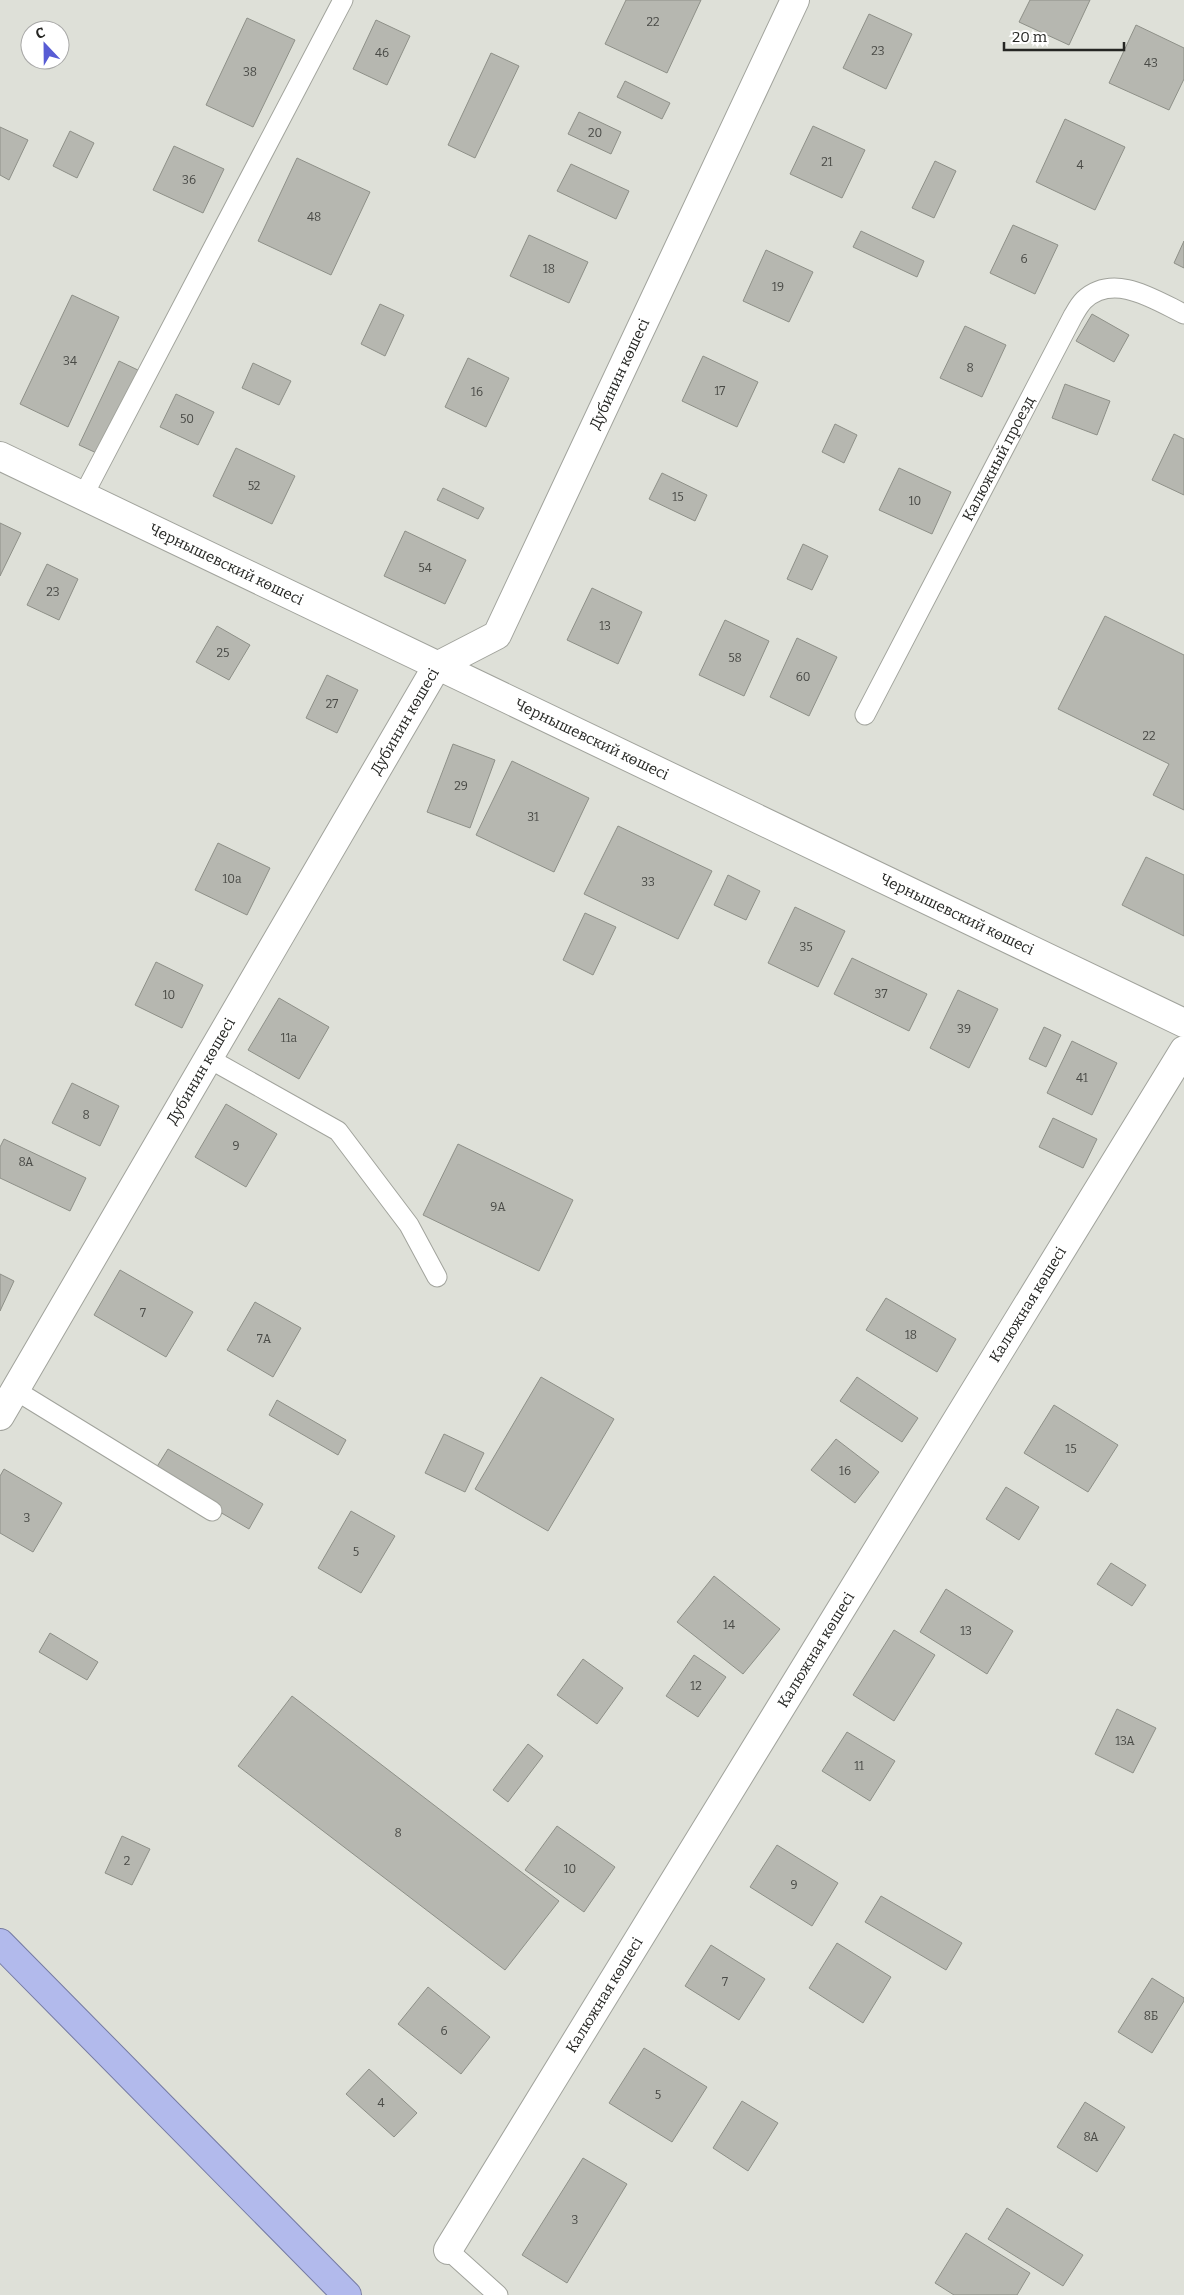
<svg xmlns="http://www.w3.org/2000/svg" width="1184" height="2295" font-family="Bitter,serif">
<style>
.building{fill:#b6b7b0;stroke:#8e9088}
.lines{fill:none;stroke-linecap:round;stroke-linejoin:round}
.service-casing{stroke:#a1a39c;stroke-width:21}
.minor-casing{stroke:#a1a39c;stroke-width:30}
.trunk-casing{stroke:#747aa2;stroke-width:30}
.service{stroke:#fff;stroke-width:19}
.minor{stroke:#fff;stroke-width:28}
.trunk{stroke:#b2baec;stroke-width:28}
.labels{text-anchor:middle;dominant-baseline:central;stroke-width:4.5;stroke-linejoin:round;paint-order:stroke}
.number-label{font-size:12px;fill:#494a46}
.street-label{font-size:15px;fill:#252623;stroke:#fff}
</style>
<rect width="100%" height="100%" fill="#dee0d8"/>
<!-- building -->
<path class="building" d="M626,0H701L667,73L605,44Z
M1030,0H1090L1069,45L1019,22Z
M869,14L912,34L886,89L843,68Z
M247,18L295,40L253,127L206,105Z
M376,20L410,36L387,85L353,69Z
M1136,25L1184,48V79L1169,110L1109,83Z
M491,53L519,66L475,158L448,145Z
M625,81L670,103L662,119L617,97Z
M579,112L621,132L611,154L568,134Z
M1065,119L1125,147L1095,210L1036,182Z
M813,126L865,150L842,198L790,174Z
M0,127L28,140L9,180L0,175Z
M70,131L94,143L77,178L53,166Z
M174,146L224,169L203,213L153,190Z
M297,158L370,192L331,275L258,241Z
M935,161L956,171L934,218L912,208Z
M571,164L629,191L616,219L557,191Z
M1013,225L1058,245L1035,294L990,273Z
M861,231L924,261L917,277L853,247Z
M529,235L588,262L569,303L510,276Z
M1184,241V268L1174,263Z
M766,250L813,272L789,322L743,301Z
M72,295L119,317L68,427L20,404Z
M380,304L404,315L385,356L361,344Z
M1092,314L1129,335L1114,362L1076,341Z
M965,326L1006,345L982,397L940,378Z
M703,356L758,382L737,427L682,401Z
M468,358L509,378L486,427L445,407Z
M119,361L142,372L101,455L79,445Z
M253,363L291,381L279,405L242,388Z
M1065,384L1110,401L1097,435L1052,418Z
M176,394L214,412L198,445L160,427Z
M835,424L857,435L844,463L822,452Z
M1174,434L1184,439V495L1152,480Z
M236,448L295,476L272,524L213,496Z
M899,468L951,492L932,534L879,510Z
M662,473L707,495L695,521L649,499Z
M443,488L484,508L478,519L437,500Z
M0,523L21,533L0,576Z
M405,531L466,560L445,604L384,576Z
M803,544L828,556L812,590L787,579Z
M47,564L78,579L59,620L27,605Z
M592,588L642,612L618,664L567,640Z
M1105,616L1184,655V810L1153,795L1169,764L1058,709Z
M725,620L769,641L744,696L699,675Z
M217,626L250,645L229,680L196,662Z
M797,638L837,657L809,716L770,697Z
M327,675L358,690L337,733L306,718Z
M453,744L495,760L470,828L427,812Z
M512,761L589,798L554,872L476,835Z
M618,826L712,871L678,939L584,894Z
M218,843L270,868L247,915L195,890Z
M1146,857L1184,875V936L1122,905Z
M728,875L760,891L746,920L714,905Z
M795,907L845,931L818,987L768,963Z
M585,913L616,927L593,975L563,960Z
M852,958L927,994L909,1031L834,994Z
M156,962L203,985L182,1028L135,1005Z
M958,990L998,1009L969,1068L930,1048Z
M279,998L329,1027L299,1079L248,1050Z
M1044,1027L1061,1035L1046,1067L1029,1059Z
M1072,1041L1117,1063L1092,1115L1047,1093Z
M72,1083L119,1106L100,1146L52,1123Z
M226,1104L277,1134L246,1187L195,1157Z
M1053,1118L1097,1139L1083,1168L1039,1147Z
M4,1139L86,1178L70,1211L0,1178V1147Z
M458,1144L573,1200L539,1271L423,1215Z
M120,1270L193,1312L166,1357L94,1315Z
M0,1274L14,1281L0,1311Z
M886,1298L956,1339L937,1372L866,1330Z
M255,1302L301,1328L273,1377L227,1350Z
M541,1377L614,1419L548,1531L475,1489Z
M857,1377L918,1418L902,1442L840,1401Z
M277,1400L346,1440L338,1455L269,1415Z
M1054,1405L1118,1445L1088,1492L1024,1453Z
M444,1434L484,1453L465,1492L425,1473Z
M836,1439L879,1472L855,1503L811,1470Z
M168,1449L263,1504L249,1529L153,1473Z
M4,1469L62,1503L33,1552L0,1533V1476Z
M1006,1487L1039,1507L1019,1540L986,1519Z
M351,1511L395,1536L361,1593L318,1568Z
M1111,1563L1146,1585L1132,1606L1097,1584Z
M714,1576L780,1629L743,1674L677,1622Z
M946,1589L1013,1631L987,1674L920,1632Z
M894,1630L935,1655L894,1721L853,1695Z
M50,1633L98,1662L87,1680L39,1652Z
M694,1655L726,1677L698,1717L666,1696Z
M583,1659L623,1688L597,1724L557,1695Z
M292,1696L559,1901L505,1970L238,1766Z
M1117,1709L1156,1728L1133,1773L1095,1754Z
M847,1732L895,1761L870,1801L822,1771Z
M528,1744L543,1756L508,1802L493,1790Z
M557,1826L615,1867L584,1912L525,1870Z
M122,1836L150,1849L132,1885L105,1873Z
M777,1845L838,1883L812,1926L750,1887Z
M881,1896L962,1943L946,1970L865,1922Z
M837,1943L891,1977L863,2023L809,1988Z
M711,1945L765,1979L739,2020L685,1986Z
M1152,1978L1184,1998V2001L1152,2053L1118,2032Z
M428,1987L490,2037L461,2074L398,2024Z
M644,2048L707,2087L672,2142L609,2103Z
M369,2069L417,2113L394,2137L346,2094Z
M742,2101L778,2123L748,2171L713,2148Z
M1085,2102L1125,2127L1097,2172L1057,2147Z
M583,2158L627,2184L567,2283L522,2255Z
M1007,2208L1083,2255L1063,2286L988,2239Z
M966,2233L1030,2273L1017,2295H954L935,2283Z"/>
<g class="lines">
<defs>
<g id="service">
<path d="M83,496L343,0"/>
<path id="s1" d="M865,715L1073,316C1076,311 1079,305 1084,300C1114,272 1155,300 1184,314"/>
<path d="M208,1058L338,1131L409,1225L437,1277"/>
<path d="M15,1390L212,1511"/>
<path d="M448,2250L498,2295"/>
</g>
<g id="minor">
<path id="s2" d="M0,456L1184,1023"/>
<path id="s3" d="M0,1416L437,666L497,635L795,0"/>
<path id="s4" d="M448,2250L1184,1050"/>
</g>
<path id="trunk" d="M0,1943L347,2295"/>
</defs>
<!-- service casing -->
<use href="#service" class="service-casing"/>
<!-- minor casing -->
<use href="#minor" class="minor-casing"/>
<!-- trunk casing -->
<use href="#trunk" class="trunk-casing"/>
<!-- service -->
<use href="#service" class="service"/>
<!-- minor -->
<use href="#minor" class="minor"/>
<!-- trunk -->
<use href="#trunk" class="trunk"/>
</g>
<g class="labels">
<!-- number labels -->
<g class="number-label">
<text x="653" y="22">22</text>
<text x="878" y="51">23</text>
<text x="382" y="53">46</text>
<text x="1151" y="63">43</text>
<text x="250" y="72">38</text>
<text x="595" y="133">20</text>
<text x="827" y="162">21</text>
<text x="1080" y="165">4</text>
<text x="189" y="180">36</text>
<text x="314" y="217">48</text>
<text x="1024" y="259">6</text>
<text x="549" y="269">18</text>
<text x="778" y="287">19</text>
<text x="70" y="361">34</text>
<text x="970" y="368">8</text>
<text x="720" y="391">17</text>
<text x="477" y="392">16</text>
<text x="187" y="419">50</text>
<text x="254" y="486">52</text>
<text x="678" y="497">15</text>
<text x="915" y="501">10</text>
<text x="425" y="568">54</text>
<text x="53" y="592">23</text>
<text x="605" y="626">13</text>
<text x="223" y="653">25</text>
<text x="735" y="658">58</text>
<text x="803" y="677">60</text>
<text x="332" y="704">27</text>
<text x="1149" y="736">22</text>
<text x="461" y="786">29</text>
<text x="533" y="817">31</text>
<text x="232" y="879">10а</text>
<text x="648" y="882">33</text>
<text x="806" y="947">35</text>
<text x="881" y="994">37</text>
<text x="169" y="995">10</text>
<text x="964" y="1029">39</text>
<text x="289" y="1038">11а</text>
<text x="1082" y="1078">41</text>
<text x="86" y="1115">8</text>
<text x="236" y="1146">9</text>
<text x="26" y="1162">8А</text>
<text x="498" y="1207">9А</text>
<text x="143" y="1313">7</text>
<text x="911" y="1335">18</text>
<text x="264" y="1339">7А</text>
<text x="1071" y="1449">15</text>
<text x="845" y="1471">16</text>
<text x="27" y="1518">3</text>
<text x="356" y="1552">5</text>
<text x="729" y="1625">14</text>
<text x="966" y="1631">13</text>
<text x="696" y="1686">12</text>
<text x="1125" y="1741">13А</text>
<text x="859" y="1766">11</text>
<text x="398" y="1833">8</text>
<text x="127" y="1861">2</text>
<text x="570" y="1869">10</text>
<text x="794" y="1885">9</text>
<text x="725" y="1982">7</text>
<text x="1151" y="2016">8Б</text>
<text x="444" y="2031">6</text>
<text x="658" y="2095">5</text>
<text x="381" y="2103">4</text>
<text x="1091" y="2137">8А</text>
<text x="575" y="2220">3</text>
</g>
<!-- street labels -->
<g class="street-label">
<text stroke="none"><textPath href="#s3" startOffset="1224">Дубинин көшесі</textPath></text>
<text stroke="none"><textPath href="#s1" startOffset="289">Калюжный проезд</textPath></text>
<text stroke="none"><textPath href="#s2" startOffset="251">Чернышевский көшесі</textPath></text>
<text stroke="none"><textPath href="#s3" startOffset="804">Дубинин көшесі</textPath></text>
<text stroke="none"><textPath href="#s2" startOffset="656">Чернышевский көшесі</textPath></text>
<text stroke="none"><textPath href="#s2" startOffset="1061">Чернышевский көшесі</textPath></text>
<text stroke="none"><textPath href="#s3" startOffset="399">Дубинин көшесі</textPath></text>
<text stroke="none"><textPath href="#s4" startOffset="1109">Калюжная көшесі</textPath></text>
<text stroke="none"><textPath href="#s4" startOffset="704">Калюжная көшесі</textPath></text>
<text stroke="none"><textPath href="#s4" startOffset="299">Калюжная көшесі</textPath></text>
</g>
</g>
<!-- north arrow -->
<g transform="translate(45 45) rotate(338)"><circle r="24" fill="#ffffff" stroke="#a8a8a7"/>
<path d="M0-4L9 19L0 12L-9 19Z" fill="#585cd4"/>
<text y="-8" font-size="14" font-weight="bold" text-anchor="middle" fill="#252623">С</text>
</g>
<!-- scale -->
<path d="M1004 42v8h120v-8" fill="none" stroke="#252623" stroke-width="2.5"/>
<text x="1012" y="42" font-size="15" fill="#252623" stroke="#ffffff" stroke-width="4" paint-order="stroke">20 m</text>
</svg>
